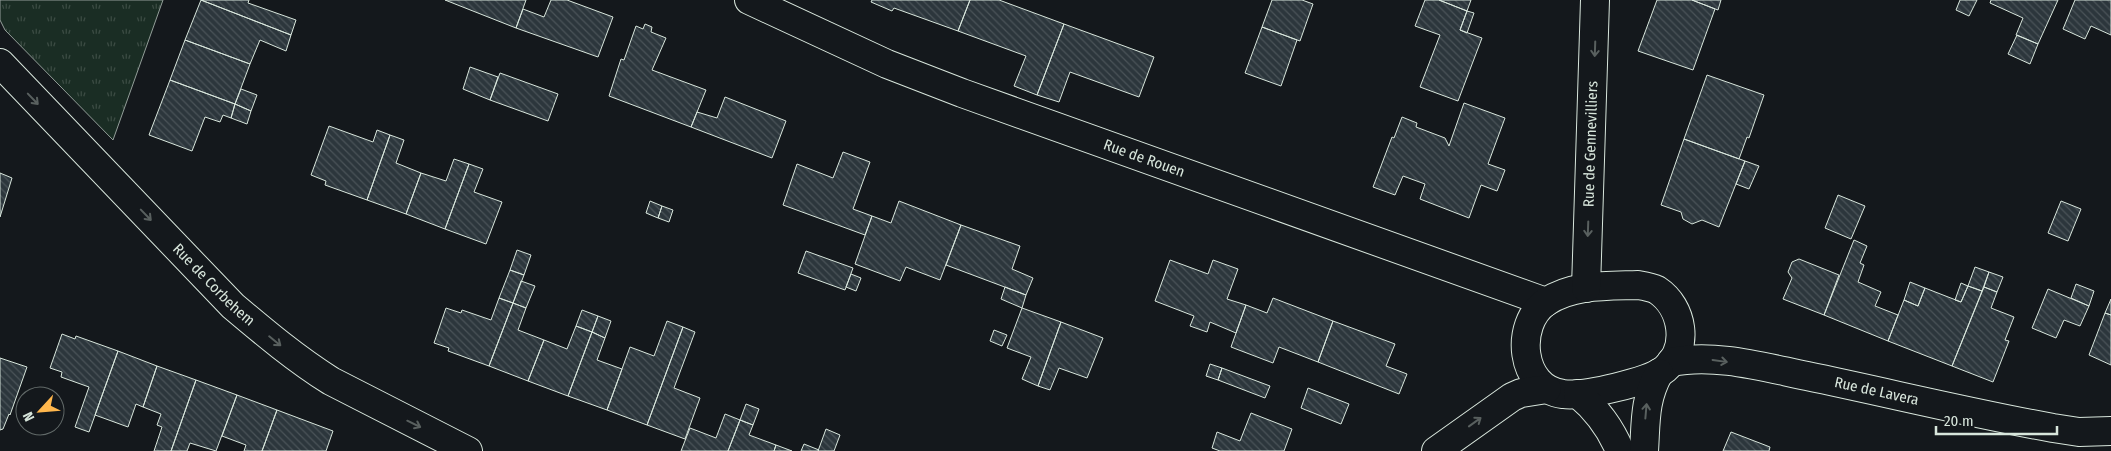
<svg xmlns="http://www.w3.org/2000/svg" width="2111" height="451" font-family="'Fira Sans Condensed',sans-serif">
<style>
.grass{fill:url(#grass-tufts);stroke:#939e99}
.building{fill:url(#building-back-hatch);stroke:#d8e6dc}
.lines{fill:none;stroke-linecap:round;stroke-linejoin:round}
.minor-casing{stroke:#d8e6dc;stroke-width:30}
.minor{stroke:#14181c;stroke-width:28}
.oneway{stroke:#59605f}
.labels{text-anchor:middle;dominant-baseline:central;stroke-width:4;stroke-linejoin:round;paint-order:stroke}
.street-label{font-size:15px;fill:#d8e6dc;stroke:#14181c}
</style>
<defs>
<pattern id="grass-tufts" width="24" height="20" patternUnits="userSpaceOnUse" patternTransform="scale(1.25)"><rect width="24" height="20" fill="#1a2d24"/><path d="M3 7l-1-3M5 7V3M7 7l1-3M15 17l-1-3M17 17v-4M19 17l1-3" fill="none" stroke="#3b4b43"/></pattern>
<pattern id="building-back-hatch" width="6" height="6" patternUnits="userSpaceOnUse" patternTransform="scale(1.25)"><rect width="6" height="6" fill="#2c363c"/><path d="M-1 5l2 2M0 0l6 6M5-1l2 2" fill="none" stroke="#4a5358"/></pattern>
</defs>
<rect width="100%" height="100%" fill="#14181c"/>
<!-- grass -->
<path class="grass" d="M0,0H163L113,140L5,30L0,20Z"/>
<!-- building -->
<path class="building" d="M201,0H249L248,3L296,20L291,35Z
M201,0L291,35L286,51L260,40L250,64L185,40Z
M445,0H526L516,28Z
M551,0H567L613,17L598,57L516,28L523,9L544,17Z
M872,0H970L958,31L894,8L892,11L871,2Z
M970,0H999L1064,24L1037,95L1014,86L1026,56L958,31Z
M1272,0H1302L1313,4L1300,41L1262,27Z
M1425,0H1439L1467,11L1460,30L1482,38L1458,101L1420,87L1440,35L1415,26Z
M1439,0H1471L1467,11Z
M1657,0H1692L1715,9L1693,70L1638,51Z
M1692,0H1721L1718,10Z
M1960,0H1977L1969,16L1956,10Z
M1991,0H2058L2038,44L2016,35L2023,18L1990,3Z
M2075,0H2111V35L2091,26L2085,39L2063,29Z
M1467,11L1474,13L1467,33L1460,30Z
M645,24L652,27L651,32L666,38L652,70L706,90L691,127L609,96L621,59L624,60L636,26L643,29Z
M1064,24L1154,57L1139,97L1070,72L1059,102L1037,95Z
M1262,27L1297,40L1281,86L1245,73Z
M2017,35L2038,44L2030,64L2008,54Z
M185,40L250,64L235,104L170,80Z
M470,67L498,77L490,100L463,89Z
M500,73L558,94L548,121L490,100Z
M1707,75L1764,95L1749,138L1747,137L1739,159L1684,139Z
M170,80L235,104L231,118L223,115L220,122L205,117L192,151L149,135Z
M241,89L257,95L251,111L235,104Z
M725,97L786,121L772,158L691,127L697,112L717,118Z
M1464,103L1505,118L1488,164L1505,170L1497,191L1481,185L1469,218L1420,199L1425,184L1403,176L1395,195L1373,187L1392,137L1394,138L1402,117L1417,123L1416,127L1445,138L1449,146Z
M235,104L251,111L247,124L231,118Z
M329,126L373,142L377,130L390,135L367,200L325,185L326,181L311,175Z
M390,135L404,140L396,163L421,173L406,214L367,200Z
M1684,139L1745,161L1719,227L1702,220L1692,224L1683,219L1681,212L1661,205Z
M843,152L870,162L853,209L872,216L865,235L783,205L797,164L833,178Z
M454,159L469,164L445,229L406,214L421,173L446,181Z
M1745,161L1759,166L1749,189L1736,184Z
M469,164L483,169L474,192L502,202L486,244L445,229Z
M0,173L12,178L0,217Z
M1838,195L1865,206L1851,239L1825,228Z
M650,201L662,206L658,218L646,213Z
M899,201L961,225L940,280L906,267L900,281L855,264L872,216L891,223Z
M2061,201L2081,209L2068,241L2048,233Z
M662,206L673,210L669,222L658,218Z
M961,225L1020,246L1012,269L1033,278L1026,295L946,265Z
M1854,240L1867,246L1860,263L1864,265L1858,282L1881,292L1875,306L1898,315L1888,341L1824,315Z
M517,250L531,255L524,275L510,270Z
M806,251L853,268L845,290L798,273Z
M1799,259L1839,275L1824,315L1783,299L1792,278L1788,272L1792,262Z
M1170,260L1208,274L1213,260L1238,269L1227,299L1246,305L1236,333L1210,322L1207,332L1190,326L1194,316L1155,301Z
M1975,267L1989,272L1982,291L1968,286Z
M510,270L524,275L513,303L499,298Z
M1989,272L2003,277L1997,292L1984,287Z
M851,274L861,278L856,291L846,287Z
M521,281L535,286L526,308L513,303Z
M1910,282L1925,288L1918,306L1904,300Z
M1961,283L1968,286L1961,302L1955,300Z
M2076,284L2094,291L2089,306L2071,298Z
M1968,286L1982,291L1952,366L1888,341L1904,300L1918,306L1925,288L1961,302Z
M1005,287L1026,295L1022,308L1001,299Z
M1984,287L1997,292L1991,308L2014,317L2005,340L2009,341L1993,382L1952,366Z
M2048,289L2089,306L2080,326L2064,320L2056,338L2032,328Z
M499,298L513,303L489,366L448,351L449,348L434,343L446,308L461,313L462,310L491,320Z
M1273,298L1333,321L1318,362L1279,347L1273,363L1231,347L1246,305L1267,313Z
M2111,299V315L2105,313Z
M513,303L526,308L518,330L544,340L528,381L489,366Z
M1022,308L1061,322L1038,386L1022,379L1031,357L1007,348Z
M582,310L598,316L592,332L576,326Z
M2105,313L2111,315V365L2089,355Z
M598,316L611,321L605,338L592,332Z
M667,321L683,327L647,425L607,410L630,347L654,356Z
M1333,321L1395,344L1386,366L1407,374L1399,394L1318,362Z
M1061,322L1103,338L1087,378L1059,368L1050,390L1038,386Z
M576,326L592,332L568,396L528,381L544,340L567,349Z
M683,327L695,332L674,388L700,398L685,439L647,425Z
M994,330L1007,335L1002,346L990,341Z
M592,332L605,338L597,360L622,369L607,410L568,396Z
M62,334L75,339L76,336L118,351L89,432L75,427L89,387L61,377L62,372L50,368Z
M118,351L157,366L143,407L136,404L128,427L95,415Z
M0,358L27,367L10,415L9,414L3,429L0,430Z
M1210,364L1222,368L1218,380L1206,376Z
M157,366L196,380L171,451H154L162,427L157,425L161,414L143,407Z
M1222,368L1270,386L1265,398L1218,380Z
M196,380L237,395L216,451L190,443L187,451H171Z
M1308,388L1349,404L1341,424L1301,408Z
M237,395L277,410L262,451H244L246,445L222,436Z
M746,404L759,409L753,425L740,420Z
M277,410L333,431L326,451H262Z
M1251,413L1292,429L1284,451H1220L1212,448L1217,432L1240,441Z
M725,414L740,420L728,451H681L690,428L716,438Z
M740,420L753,425L749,435L776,445L774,451H728Z
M826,429L840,435L834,451H818Z
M1731,432L1770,447L1769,451H1723Z
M804,444L819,450L818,451H801Z
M776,445L792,451H774Z"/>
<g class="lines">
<defs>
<g id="minor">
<path id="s1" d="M749,0L887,64L962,93L1546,302"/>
<path id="s2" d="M0,63L233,306C265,333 296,359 331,381L468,451"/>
<path d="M1638,285C1644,286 1651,287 1657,290C1683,307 1690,348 1665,369C1649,382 1583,397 1563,394C1520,389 1514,324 1546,302C1573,284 1608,286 1638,285Z"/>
<path id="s3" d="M1586,288L1595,0"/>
<path id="s4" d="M1671,362C1715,353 1763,367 1807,376C1889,393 1970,413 2053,428L2079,432L2111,431"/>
<path d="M1578,394C1596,409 1611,429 1620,451"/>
<path d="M1436,451L1512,397L1521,393L1547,389"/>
<path d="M1644,451C1646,422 1644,400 1659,373"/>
</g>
</defs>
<!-- minor casing -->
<use href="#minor" class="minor-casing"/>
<!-- minor -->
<use href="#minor" class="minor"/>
</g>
<!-- one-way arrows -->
<defs><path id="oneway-shaft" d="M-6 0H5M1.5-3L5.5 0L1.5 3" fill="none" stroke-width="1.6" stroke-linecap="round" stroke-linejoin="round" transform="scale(1.25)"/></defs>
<g class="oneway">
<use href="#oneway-shaft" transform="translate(1595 49) rotate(92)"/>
<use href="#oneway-shaft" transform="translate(33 99) rotate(46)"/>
<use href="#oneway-shaft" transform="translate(146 215) rotate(46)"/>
<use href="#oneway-shaft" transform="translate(1588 229) rotate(92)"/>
<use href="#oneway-shaft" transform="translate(275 341) rotate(39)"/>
<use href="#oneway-shaft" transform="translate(1720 361) rotate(8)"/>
<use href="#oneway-shaft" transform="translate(1646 411) rotate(-85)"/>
<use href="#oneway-shaft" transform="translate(1475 422) rotate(-36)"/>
<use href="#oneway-shaft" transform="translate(414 424) rotate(26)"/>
</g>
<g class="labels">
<!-- street labels -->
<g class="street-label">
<text stroke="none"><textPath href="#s3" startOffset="144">Rue de Gennevilliers</textPath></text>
<text stroke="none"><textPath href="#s1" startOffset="426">Rue de Rouen</textPath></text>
<text stroke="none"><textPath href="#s2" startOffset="308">Rue de Corbehem</textPath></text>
<text stroke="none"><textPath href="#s4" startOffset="209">Rue de Lavera</textPath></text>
</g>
</g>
<!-- north arrow -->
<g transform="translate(40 411) rotate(244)"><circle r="24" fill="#14181c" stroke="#626a69"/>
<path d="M0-4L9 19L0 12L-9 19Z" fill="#ffb74d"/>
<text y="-8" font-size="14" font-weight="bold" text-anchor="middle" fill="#d8e6dc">N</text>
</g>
<!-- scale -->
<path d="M1936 426v8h121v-8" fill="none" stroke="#d8e6dc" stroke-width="2.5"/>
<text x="1944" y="426" font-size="15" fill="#d8e6dc" stroke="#14181c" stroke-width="4" paint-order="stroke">20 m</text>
</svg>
